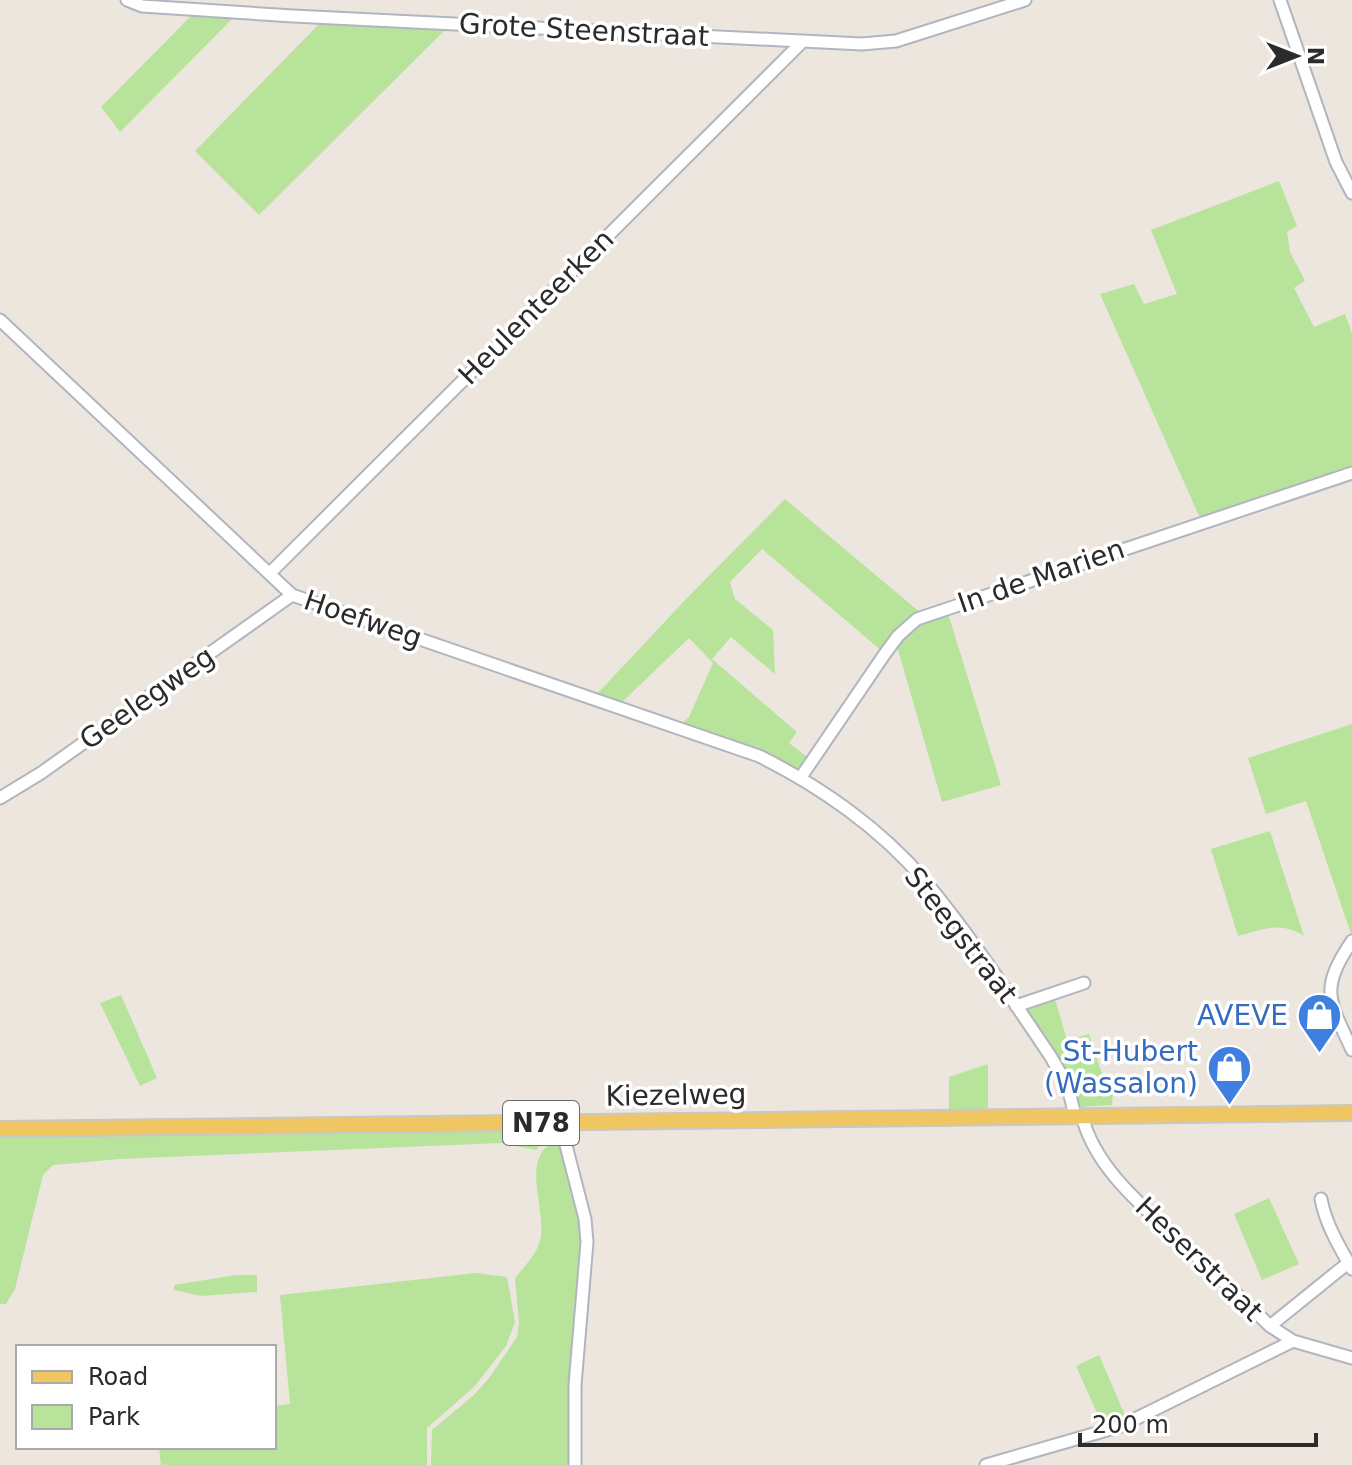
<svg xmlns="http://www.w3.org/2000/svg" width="1352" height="1465" font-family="'DejaVu Sans',sans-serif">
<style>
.green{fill:#b7e39b}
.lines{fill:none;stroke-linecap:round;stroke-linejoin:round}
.minor-casing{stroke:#b1b5bf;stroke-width:15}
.major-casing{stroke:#c8c8c8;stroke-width:18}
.minor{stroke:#fff;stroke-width:11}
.major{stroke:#efc661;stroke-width:14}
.labels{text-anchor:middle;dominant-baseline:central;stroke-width:7;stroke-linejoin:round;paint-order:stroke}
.shield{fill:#fff;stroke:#6b6b6b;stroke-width:2}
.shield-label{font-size:26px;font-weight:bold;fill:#2b2b2b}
.street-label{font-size:28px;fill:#2b2b2b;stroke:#fff}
.shop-label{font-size:28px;fill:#366cbe;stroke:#fff;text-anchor:end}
</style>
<rect width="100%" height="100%" fill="#ede6de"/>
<!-- green -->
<path class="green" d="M193,14L236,15L120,132L101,107Z
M322,21L449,26L259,215L195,151Z
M1279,181L1297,226L1287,232L1290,252L1305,281L1294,288L1314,327L1345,314L1352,333V468L1200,518L1100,294L1134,284L1144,304L1177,294L1151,230Z
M785,499L922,614L883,652L762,549L730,582L735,599L773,630L775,674L731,637L712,659L797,732L789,743L810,759L802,769L794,770L680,725L689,717L713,663L689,638L619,705L595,696L688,597Z
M947,610L1001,785L942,802L896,643L908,630Z
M1352,724V937L1306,801L1266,814L1248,758Z
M1270,831L1304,936C1281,921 1263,929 1238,936L1211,849Z
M121,995L157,1078L140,1086L100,1003Z
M1054,996L1067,1040L1089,1034L1103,1077L1113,1093L1112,1105L1078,1107L1026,1012L1028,1007Z
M988,1064V1110H949V1077Z
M545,1129L543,1141L536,1150L501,1143L120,1159L53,1165L43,1175L15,1289L6,1304H0V1135Z
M556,1141L562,1142L582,1219L584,1242L568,1426L570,1465H431L432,1430L473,1396L489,1378L517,1337L519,1323L515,1278C524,1267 536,1255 540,1241C548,1211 518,1157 556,1141Z
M1269,1198L1299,1264L1262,1280L1234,1214Z
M476,1273L507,1277L515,1322L506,1346L475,1386L427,1428V1465H161L159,1447H274V1406L290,1404L280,1295Z
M236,1275H257V1292L201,1296L174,1290V1285Z
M1099,1355L1127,1420L1104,1429L1076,1366Z"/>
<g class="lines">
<defs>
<path id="minor" d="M127,0L142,6L293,16L862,44L896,41L1025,0
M1280,0L1336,162L1352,193
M0,320L292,595L759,756C820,786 881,829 925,881C971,936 1011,998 1051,1057L1068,1087L1075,1116
M270,573L803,41
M801,777L884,655L898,636L917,619L1352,473
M0,798L41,773L292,595
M1352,941C1319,990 1329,1000 1352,1050
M1016,1006L1084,983
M1082,1116C1096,1172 1150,1212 1189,1249C1216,1274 1243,1300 1270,1326L1293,1341L1352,1358
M560,1122L585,1219L587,1242L575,1385V1465
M1321,1199C1326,1225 1339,1246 1352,1269
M1270,1326L1348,1263
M986,1465L1121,1426L1293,1341"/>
<path id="major" d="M0,1129L1352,1113"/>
</defs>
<!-- minor casing -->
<use href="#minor" class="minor-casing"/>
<!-- major casing -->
<use href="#major" class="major-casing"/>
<!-- minor -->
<use href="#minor" class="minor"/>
<!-- major -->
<use href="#major" class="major"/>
</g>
<!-- icons -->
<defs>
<symbol id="shop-pin" viewBox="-11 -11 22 30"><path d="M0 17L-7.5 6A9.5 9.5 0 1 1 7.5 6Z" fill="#3f7fe0" stroke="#fff"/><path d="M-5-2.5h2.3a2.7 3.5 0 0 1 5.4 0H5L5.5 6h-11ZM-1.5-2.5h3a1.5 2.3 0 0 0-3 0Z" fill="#fff"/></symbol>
</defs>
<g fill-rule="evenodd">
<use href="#shop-pin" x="1294" y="990" width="51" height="69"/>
<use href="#shop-pin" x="1204" y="1042" width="51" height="69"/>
</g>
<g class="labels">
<!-- shield labels -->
<rect class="shield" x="503" y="1101" width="76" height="44" rx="6"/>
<g class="shield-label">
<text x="541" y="1123">N78</text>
</g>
<!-- street labels -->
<g class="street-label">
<text transform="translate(584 30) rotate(3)">Grote Steenstraat</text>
<text transform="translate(536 307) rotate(-45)">Heulenteerken</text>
<text transform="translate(1041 576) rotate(-19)">In de Marien</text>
<text transform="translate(363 619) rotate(19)">Hoefweg</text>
<text transform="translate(147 698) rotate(-35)">Geelegweg</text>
<text transform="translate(961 935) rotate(52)">Steegstraat</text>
<text transform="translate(676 1095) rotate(-1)">Kiezelweg</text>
<text transform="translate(1199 1259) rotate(44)">Heserstraat</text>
</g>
<!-- shop labels -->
<g class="shop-label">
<text x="1288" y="1015">AVEVE</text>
<text x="1198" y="1051">St-Hubert<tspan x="1198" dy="32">(Wassalon)</tspan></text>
</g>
</g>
<!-- legend -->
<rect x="16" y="1345" width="260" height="104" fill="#ffffff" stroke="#aaaaaa" stroke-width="2"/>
<rect x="32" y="1371" width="40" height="12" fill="#efc661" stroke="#aaaaaa" stroke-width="2"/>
<text x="88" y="1385" font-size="24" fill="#2b2b2b">Road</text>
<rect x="32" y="1405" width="40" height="24" fill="#b7e39b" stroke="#aaaaaa" stroke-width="2"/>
<text x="88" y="1425" font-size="24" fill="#2b2b2b">Park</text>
<!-- north arrow -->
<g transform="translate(1296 56) rotate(90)" stroke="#ffffff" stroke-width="6" paint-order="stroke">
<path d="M0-6L14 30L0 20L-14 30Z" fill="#2b2b2b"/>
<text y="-12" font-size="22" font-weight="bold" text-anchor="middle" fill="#2b2b2b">N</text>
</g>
<!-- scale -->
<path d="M1080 1433v12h236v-12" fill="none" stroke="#2b2b2b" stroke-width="4"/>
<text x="1092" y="1433" font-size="24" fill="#2b2b2b" stroke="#ffffff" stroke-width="6" paint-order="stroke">200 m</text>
</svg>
